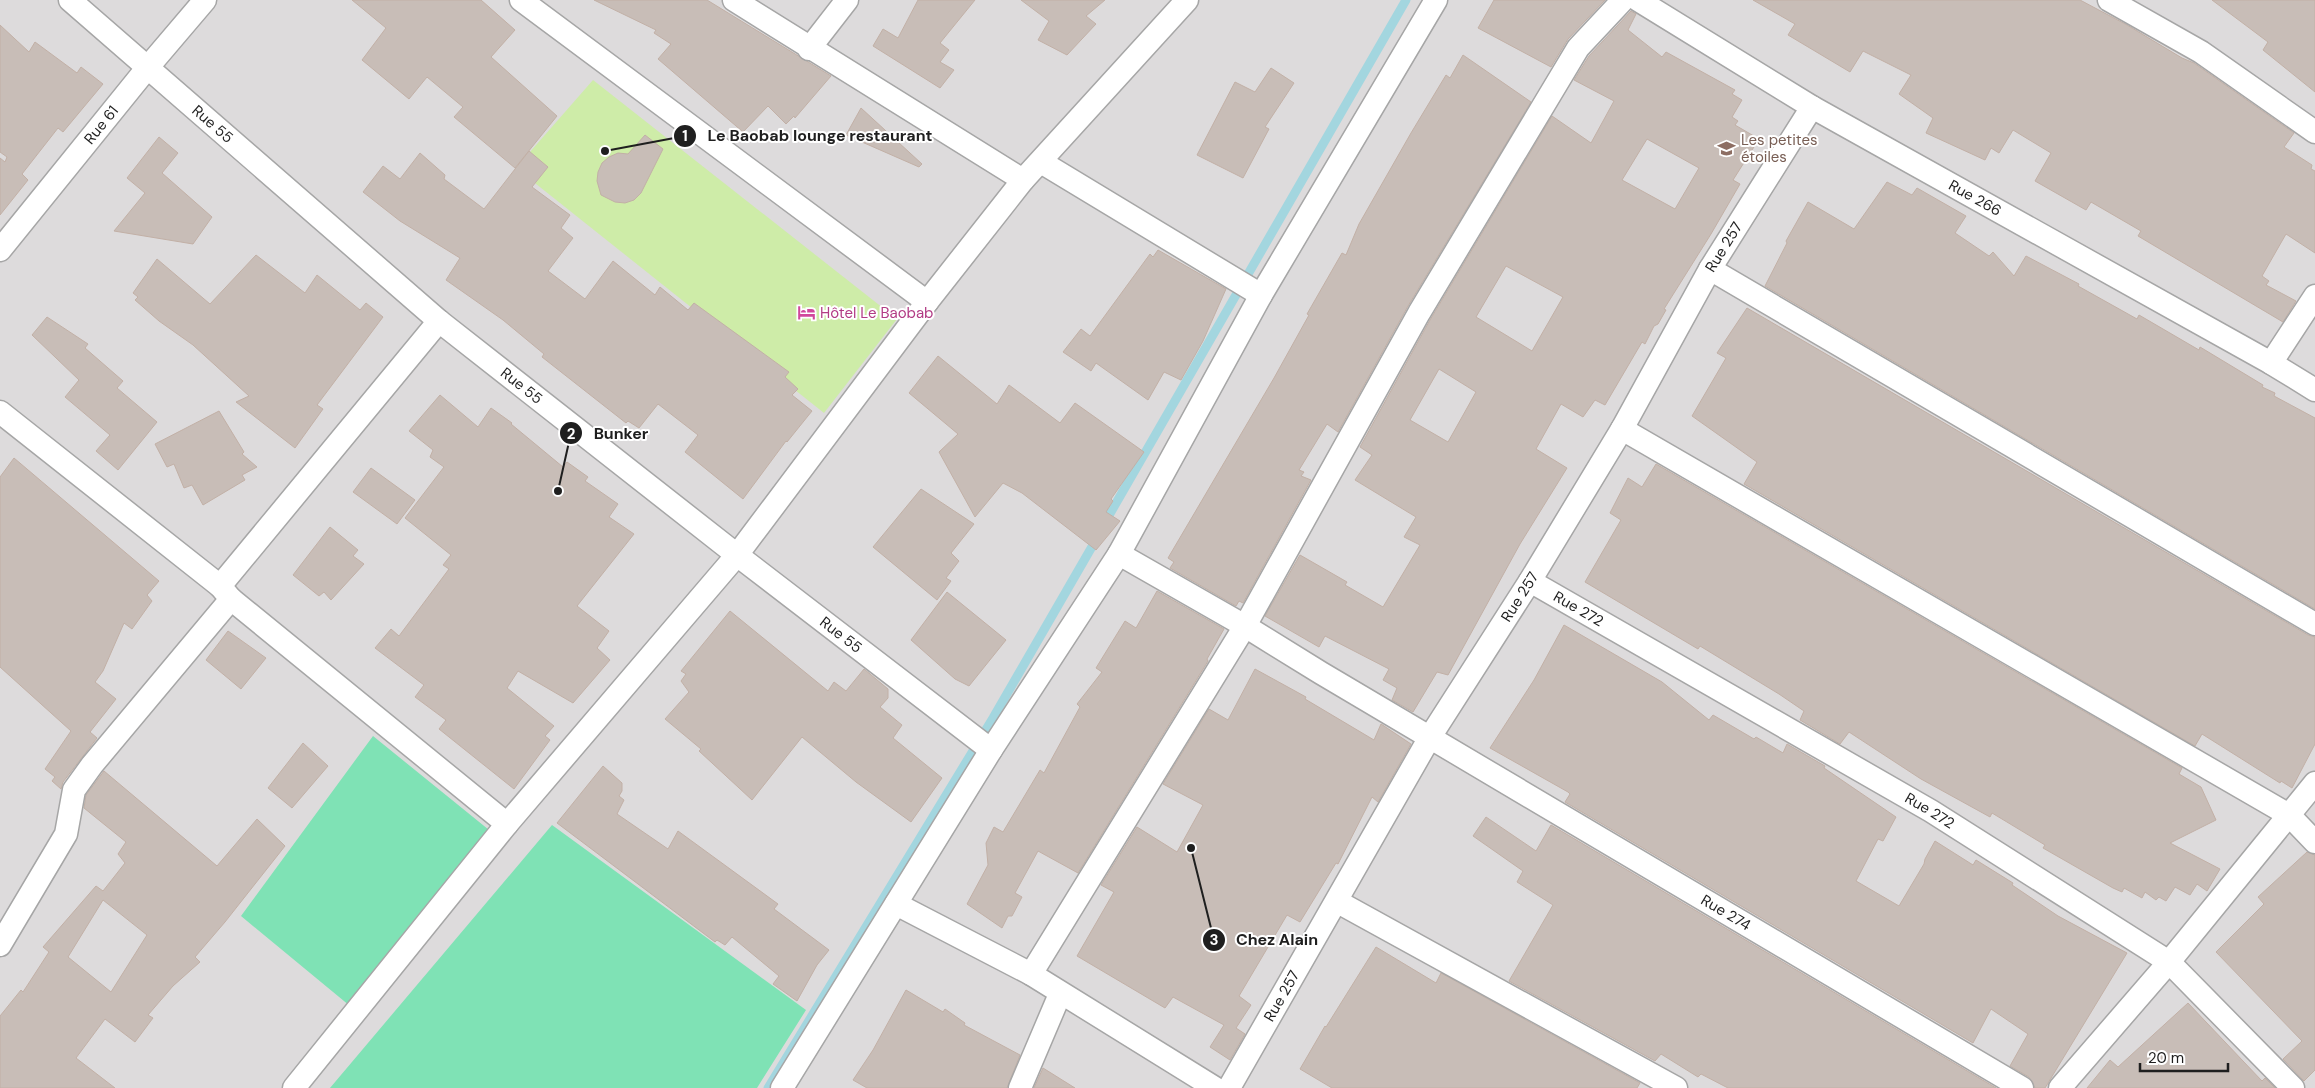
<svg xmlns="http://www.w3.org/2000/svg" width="2315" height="1088" font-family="'DM Sans',sans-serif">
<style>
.residential{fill:#dddbdc}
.grass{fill:#ceeca8}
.pitch{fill:#7fe2b5}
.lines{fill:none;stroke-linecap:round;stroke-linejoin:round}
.stream{stroke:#a3d6df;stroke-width:9}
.building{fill:#c8bdb7;stroke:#c2b0a6;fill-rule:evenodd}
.street-casing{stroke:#a6a6a6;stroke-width:25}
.street{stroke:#fff;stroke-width:22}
.labels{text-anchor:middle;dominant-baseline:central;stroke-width:4;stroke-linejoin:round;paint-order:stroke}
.street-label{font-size:15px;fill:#1f1f1f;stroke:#fff}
.education-label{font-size:15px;fill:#785e54;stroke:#fff;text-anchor:start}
.hotel-label{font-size:15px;fill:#b23c85;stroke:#fff;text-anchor:start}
.leader{fill:none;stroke:#1f1f1f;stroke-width:2}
.callout-dot{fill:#1f1f1f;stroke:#fff;stroke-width:2}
.mark-label{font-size:15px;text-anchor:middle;font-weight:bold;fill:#fff}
.callout-label{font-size:16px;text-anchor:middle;font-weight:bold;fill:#1f1f1f;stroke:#fff;stroke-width:4;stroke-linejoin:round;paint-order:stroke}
</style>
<rect width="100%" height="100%" fill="#f0ebe4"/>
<!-- residential -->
<path class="residential" d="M0,0H2315V1088H0Z"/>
<!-- grass -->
<path class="grass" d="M593,80L897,319L824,413L516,168Z"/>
<!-- pitch -->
<path class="pitch" d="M373,736L494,834L350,1006L241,916Z
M552,825L806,1010L757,1088H330Z"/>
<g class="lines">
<!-- stream -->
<path class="stream" d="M1104,524L1406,0
M768,1088L993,718L1097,538"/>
</g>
<!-- building -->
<path class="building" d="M352,0H481L515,30L491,57L557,116L515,168L454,117L463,107L427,77L409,99L362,60L386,28Z
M594,0H707L831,76L795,118L794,116L786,124L768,106L743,132L658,59L671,44L654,33L656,30Z
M918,0H975L940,43L949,50L940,62L954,70L940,88L873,46L883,29L898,38Z
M1021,0H1105L1086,16L1096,24L1067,55L1038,40L1049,21Z
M1494,0H1605L1568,39L1551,67L1478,28Z
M1753,0H2080L2127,25L2182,58L2194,63L2294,133L2284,147L2312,165L2311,169L2315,171V253L2286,234L2262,276L2269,281L2266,285L2296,301L2283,322L2138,236L2141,231L2091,202L2086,210L2035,181L2051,153L2013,130L1999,153L1991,148L1985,160L1926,133L1933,118L1899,94L1911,75L1863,51L1850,72L1788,35L1795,24Z
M2212,0H2315V92L2263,50L2268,42Z
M1631,11L1636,14L1628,30L1662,57L1666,52L1735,90L1732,94L1742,100L1732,117L1738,121L1735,125L1759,139L1733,180L1740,184L1711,234L1664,309L1666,310L1658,324L1654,326L1645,344L1642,342L1605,405L1595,400L1583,417L1561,404L1536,449L1567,468L1520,544L1448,675L1437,672L1413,712L1392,700L1397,688L1383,680L1389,669L1325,636L1319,647L1265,616L1300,555L1347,582L1345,585L1383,607L1420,545L1404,537L1416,517L1355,480L1372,455L1360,447L1430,320L1552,116L1591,143L1614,101L1574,80L1589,56ZM1647,139L1699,168L1675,209L1622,180ZM1506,266L1563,297L1532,351L1476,317ZM1439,369L1476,392L1448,442L1410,420Z
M0,25L29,52L35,42L77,73L81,67L103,84L63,132L58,128L22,174L28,180L0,215V158L5,162L7,157L0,152Z
M1463,55L1531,102L1408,306L1338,432L1327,424L1299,470L1304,472L1301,476L1311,480L1243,603L1239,601L1236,606L1170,568L1174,562L1168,558L1274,378L1309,315L1307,314L1342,253L1346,255L1359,224L1411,133L1446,75L1450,78Z
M1271,68L1294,83L1265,127L1269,129L1243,178L1197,155L1235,82L1255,92Z
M861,108L922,164L919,167L846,135Z
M645,135L663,149L641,193L634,200L625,203L615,202L601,195L597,181L598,172L602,163L609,157L618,153L628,154Z
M159,137L178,153L162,173L212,217L193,244L114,231L145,193L127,178Z
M529,151L548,167L532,187L570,215L561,228L573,238L548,271L585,299L613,261L655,295L660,287L688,310L694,303L789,372L785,377L798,389L792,395L812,411L787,442L786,441L743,499L685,452L698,435L658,404L639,428L628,421L626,423L542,357L544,354L503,320L446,280L460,258L400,221L363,192L383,166L400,179L420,153L445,175L444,179L484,209Z
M1887,182L1912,195L1917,188L1966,216L1955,233L1989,256L1993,252L2014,276L2026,256L2079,284L2078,286L2137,319L2139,315L2199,350L2200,347L2263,385L2262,387L2275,393L2274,396L2315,418V609L1765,286L1787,243L1786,241L1808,202L1854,229Z
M1158,250L1226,289L1203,341L1181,380L1164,372L1148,400L1096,363L1091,371L1063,352L1081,329L1090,336L1150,254L1153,257Z
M256,255L305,293L317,275L360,310L366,303L383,317L317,405L323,409L295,448L236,402L249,396L193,345L159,321L135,300L138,297L133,293L157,259L210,304Z
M1747,308L2308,635L2315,637V744L2292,788L2281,781L2280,783L2202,734L2195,746L1744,484L1757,462L1692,416L1726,358L1717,353Z
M47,317L88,344L85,348L123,381L117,388L157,422L118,470L96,451L110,435L65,397L79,380L32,335Z
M938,356L997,404L1009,385L1060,423L1075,403L1144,452L1111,499L1113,501L1106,512L1120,521L1096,550L1022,493L1003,483L975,517L939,452L958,434L909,393Z
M440,395L478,427L491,408L512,423L511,424L563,467L567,462L588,477L585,481L618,504L609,517L634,534L577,606L609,631L597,648L610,660L573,703L518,671L507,688L554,726L545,736L550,740L514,789L439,729L446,720L415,697L424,685L375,648L391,629L399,636L449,569L443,565L451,555L405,518L444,467L430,457L433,450L409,431Z
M219,411L244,452L242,454L257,467L242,475L245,480L203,505L192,485L184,488L174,464L167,467L155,444Z
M14,458L159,581L147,595L152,601L132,629L124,623L103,671L95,682L116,699L90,732L97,738L63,782L61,789L52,781L55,777L45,769L71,731L0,667V477Z
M1656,464L2182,768L2179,774L2201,787L2216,820L2170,843L2220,869L2207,891L2197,884L2190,895L2175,887L2166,901L2159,897L2156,900L2145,892L2142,898L2124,888L2122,892L2113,888L2043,848L2045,845L1992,813L1990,817L1921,779L1849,732L1840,744L1800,720L1804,711L1779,694L1700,646L1698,649L1585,582L1621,520L1610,513L1628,478L1642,487Z
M371,468L415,500L397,524L353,492Z
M921,489L974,524L951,553L959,561L946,578L951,581L937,600L873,547Z
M330,527L358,550L353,556L364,564L331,600L324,592L319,596L293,575Z
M1157,591L1224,629L1207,659L1208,661L1078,873L1038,851L1015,893L1022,897L1012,916H1008L1002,928L967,904L988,865L986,843L994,827L1003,832L1040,770L1044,773L1080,707L1077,704L1102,672L1096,668L1125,621L1136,628Z
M947,592L1006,640L969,686L955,679L911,640Z
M730,611L828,691L834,682L846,691L864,669L888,689V698L880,707L902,725L893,738L942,778L911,822L856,782L802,737L752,800L699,751L701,749L665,719L689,692L681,681L686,674L681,671Z
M1564,625L1662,682L1709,720L1713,715L1754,739L1756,737L1783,753L1787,744L1825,766L1824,768L1896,817L1883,841L1878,839L1856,881L1899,906L1924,864L1925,859L1935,841L1973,865L1976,860L2013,883L2012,885L2058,916L2127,953L2045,1088H2035L2029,1077L2010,1066L2028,1034L1991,1009L1973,1043L1565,802L1570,794L1568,792L1490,748L1534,680Z
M228,631L266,658L241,689L206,660Z
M1255,669L1306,697L1305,699L1374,740L1381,724L1411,744L1378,802L1372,797L1338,864L1336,863L1300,922L1287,915L1239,996L1251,1005L1236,1028L1245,1034L1230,1060L1210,1047L1224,1025L1173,997L1165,1008L1077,956L1114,892L1101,885L1137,827L1177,852L1203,805L1163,784L1209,709L1228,720Z
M303,743L328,766L292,808L268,788Z
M603,766L622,783V791L619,796L624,800L617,814L668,849L678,831L778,904L774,909L829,950L817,965L797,1001L773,984L779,976L732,937L725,945L717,940L715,942L557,823Z
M104,771L217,866L257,819L285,846L225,922L195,957L200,962L173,986L148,1015L153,1018L135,1042L105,1019L76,1058L115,1088H0V1016L21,990L23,992L49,952L43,947L96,886L103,891L125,863L118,854L126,842L84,808L86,795ZM103,900L147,935L111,992L68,957Z
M1486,817L1536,851L1551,825L1996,1088H1728L1701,1074L1698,1077L1661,1054L1655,1061L1509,981L1553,905L1517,882L1523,871L1473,836Z
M2307,852L2315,855V1070L2304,1081L2283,1059L2302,1041L2216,952L2264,904L2258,897Z
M1376,947L1436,983L1441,973L1640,1083L1637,1088H1332L1300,1069L1325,1026L1326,1027Z
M906,990L943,1012L945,1009L965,1023L964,1025L1020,1055L1007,1088H867L853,1080L873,1050Z
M2188,1003L2262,1081L2265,1078L2275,1088H2087L2110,1060L2118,1067Z
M1043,1068L1075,1088H1034Z"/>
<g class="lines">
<defs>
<g id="street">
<path id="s1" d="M70,0L439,321L737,555L991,750"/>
<path d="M521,0L927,302"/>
<path d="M734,0L1023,180"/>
<path id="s2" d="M1638,0L1812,107L2271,363L2315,390"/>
<path d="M2109,0L2201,52L2315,132"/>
<path d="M809,49L847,0"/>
<path d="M1041,162L1261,295"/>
<path id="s3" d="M0,250L148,67L205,0"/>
<path d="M1710,269L2315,624"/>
<path d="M2271,363L2315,296"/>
<path d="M0,412L220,586L231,599L507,824"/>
<path d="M1622,429L2289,815L2315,842"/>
<path id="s4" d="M1119,554L1245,626L1321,673L2022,1088"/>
<path id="s5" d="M1530,581L1931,811L2169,962L2293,1088"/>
<path d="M220,586L439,321"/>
<path d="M1338,902L1676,1088"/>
<path d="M896,904L1031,974L1215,1088"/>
<path d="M0,945L66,834L74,790L92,765L231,599"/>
<path d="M1031,974L1245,626L1419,313L1578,48L1623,0"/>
<path d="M294,1088L507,824L737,555L927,302L1023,180L1187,0"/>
<path d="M782,1088L991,750L1119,554L1261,295L1436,0"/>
<path d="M1020,1088L1060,994"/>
<path id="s6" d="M1229,1088L1430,737L1530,581L1622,429L1710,269L1812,107"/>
<path d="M2060,1088L2169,962L2315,783"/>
</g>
</defs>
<!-- street casing -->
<use href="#street" class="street-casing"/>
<!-- street -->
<use href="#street" class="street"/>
</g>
<!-- icons -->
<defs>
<symbol id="school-bare" viewBox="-9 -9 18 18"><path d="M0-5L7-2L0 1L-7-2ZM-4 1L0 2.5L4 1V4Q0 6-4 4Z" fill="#8d6e63" stroke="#fff" stroke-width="2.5" paint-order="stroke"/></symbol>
<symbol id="hotel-bare" viewBox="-9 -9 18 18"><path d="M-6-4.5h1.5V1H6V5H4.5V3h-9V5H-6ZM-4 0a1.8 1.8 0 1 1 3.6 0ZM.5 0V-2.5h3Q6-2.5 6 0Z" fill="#d1479c" stroke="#fff" stroke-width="2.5" paint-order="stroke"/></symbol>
</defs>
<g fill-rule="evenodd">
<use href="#school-bare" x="1714" y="136" width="25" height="25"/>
<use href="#hotel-bare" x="794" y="300" width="25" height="25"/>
</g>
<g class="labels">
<!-- street labels -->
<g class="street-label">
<text stroke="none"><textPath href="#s3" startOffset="161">Rue 61</textPath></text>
<text stroke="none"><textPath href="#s1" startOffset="189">Rue 55</textPath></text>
<text stroke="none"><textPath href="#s2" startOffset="391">Rue 266</textPath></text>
<text stroke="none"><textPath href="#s6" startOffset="976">Rue 257</textPath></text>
<text stroke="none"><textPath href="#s1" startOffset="594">Rue 55</textPath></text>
<text stroke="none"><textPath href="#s6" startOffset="571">Rue 257</textPath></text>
<text stroke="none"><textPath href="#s5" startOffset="56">Rue 272</textPath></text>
<text stroke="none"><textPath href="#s1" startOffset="999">Rue 55</textPath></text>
<text stroke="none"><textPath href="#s5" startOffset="461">Rue 272</textPath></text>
<text stroke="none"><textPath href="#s4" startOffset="705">Rue 274</textPath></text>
<text stroke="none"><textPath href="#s6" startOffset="106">Rue 257</textPath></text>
</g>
<!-- education labels -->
<g class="education-label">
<text x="1741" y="140">Les petites<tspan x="1741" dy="17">étoiles</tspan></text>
</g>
<!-- hotel labels -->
<g class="hotel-label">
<text x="820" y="313">Hôtel Le Baobab</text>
</g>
</g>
<!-- callouts -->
<path class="leader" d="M605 151L685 136M558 491L571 433M1191 848L1214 940"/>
<g class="callout-dot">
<circle cx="605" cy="151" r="5"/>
<circle cx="558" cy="491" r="5"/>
<circle cx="1191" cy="848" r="5"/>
<circle cx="685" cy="136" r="12"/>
<circle cx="571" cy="433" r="12"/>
<circle cx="1214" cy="940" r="12"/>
</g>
<g class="mark-label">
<text x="685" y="141">1</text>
<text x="571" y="439">2</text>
<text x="1214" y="945">3</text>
</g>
<g class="callout-label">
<text x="820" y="141">Le Baobab lounge restaurant</text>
<text x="621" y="439">Bunker</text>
<text x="1277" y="945">Chez Alain</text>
</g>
<!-- scale -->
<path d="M2140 1063v8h88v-8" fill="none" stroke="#1f1f1f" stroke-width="2.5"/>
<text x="2148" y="1063" font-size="15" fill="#1f1f1f" stroke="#ffffff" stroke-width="4" paint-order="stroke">20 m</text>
</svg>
